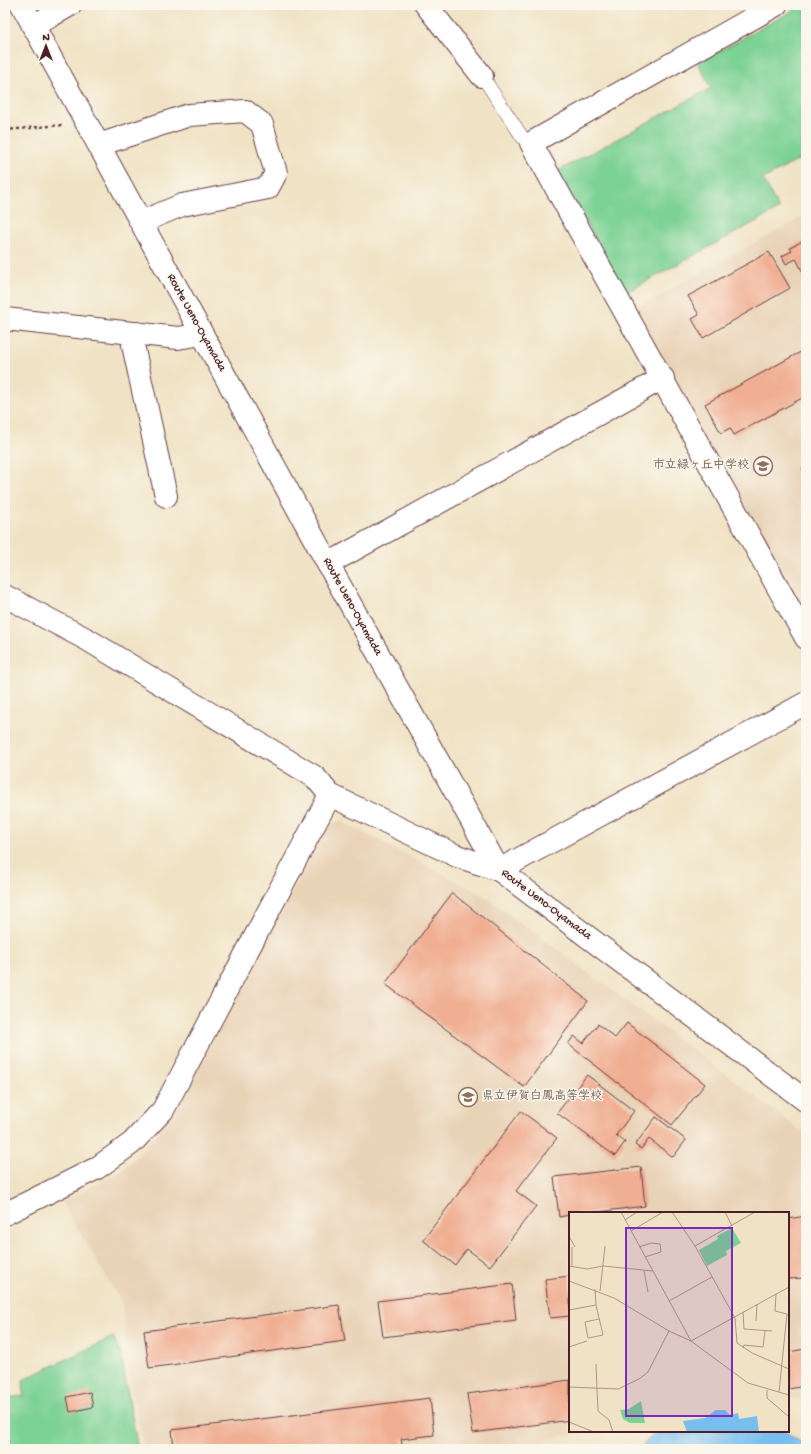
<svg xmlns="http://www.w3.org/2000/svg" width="811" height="1454" font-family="'Gochi Hand','Klee One',sans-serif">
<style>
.built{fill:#e9d3b7}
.green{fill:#7cd194;stroke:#637860}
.water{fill:#78bff0;stroke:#616f8e}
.building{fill:#f0ae92}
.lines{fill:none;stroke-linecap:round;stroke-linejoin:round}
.service-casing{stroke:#633c42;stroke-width:14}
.minor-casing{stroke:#633c42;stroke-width:24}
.primary-casing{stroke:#633c42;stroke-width:24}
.path{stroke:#633c42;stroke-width:2.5;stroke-dasharray:3 3;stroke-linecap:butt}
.service{stroke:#fff;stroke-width:13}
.minor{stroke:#fff;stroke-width:22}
.primary{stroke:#fff;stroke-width:22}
.labels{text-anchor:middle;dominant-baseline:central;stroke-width:3;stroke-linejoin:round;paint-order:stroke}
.street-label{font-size:12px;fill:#4a1f2b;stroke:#fbf7ec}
.education-label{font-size:12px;font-weight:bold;fill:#785e54;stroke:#fbf7ec;text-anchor:end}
.inset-road{fill:none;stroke:#ae9587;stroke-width:1}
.view{fill:#7b2cbf;fill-opacity:0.15;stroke:#7b2cbf;stroke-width:2}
.inset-edge{fill:none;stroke:#4a1f2b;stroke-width:2}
</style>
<rect width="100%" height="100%" fill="#fbf7ec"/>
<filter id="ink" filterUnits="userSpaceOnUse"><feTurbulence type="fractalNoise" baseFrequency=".025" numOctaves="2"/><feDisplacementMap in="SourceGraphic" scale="8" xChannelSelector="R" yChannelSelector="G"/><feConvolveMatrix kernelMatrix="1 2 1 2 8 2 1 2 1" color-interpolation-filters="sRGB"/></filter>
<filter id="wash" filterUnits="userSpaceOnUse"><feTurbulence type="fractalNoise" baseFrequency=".012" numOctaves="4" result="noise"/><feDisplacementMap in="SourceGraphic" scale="16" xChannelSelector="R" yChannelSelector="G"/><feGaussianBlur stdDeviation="0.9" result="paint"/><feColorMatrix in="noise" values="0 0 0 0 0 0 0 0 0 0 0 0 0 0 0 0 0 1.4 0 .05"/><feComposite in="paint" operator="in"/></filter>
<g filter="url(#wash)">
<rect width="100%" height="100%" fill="#f0e3c5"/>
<!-- built -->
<path class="built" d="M806,215V622L633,310Z
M341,821L484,896L704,1058L806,1135V1399L788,1398V1213H570V1431H584L513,1449H144L133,1396L122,1303L61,1202L123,1170L156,1136L227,1018L328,824Z"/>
<!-- green -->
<path class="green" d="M803,5H806V156L763,179L779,209L625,293L558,171L711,88L698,63Z
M113,1337L121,1355L138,1449H5V1398L24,1396L23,1380Z"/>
<!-- water -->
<path class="water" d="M657,1431H784L802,1443H806V1449H639Z"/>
<g id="blocks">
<!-- building -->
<path class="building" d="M806,239V278L796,259L786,264L782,256L792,251L790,248Z
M769,252L790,288L703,338L692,319L699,315L688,296Z
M806,349V396L734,435L730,428L721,433L705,404Z
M806,466V476L802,468Z
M452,893L588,1001L524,1087L385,984Z
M627,1023L705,1084L672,1125L568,1044L574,1036L583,1043L598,1024L615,1038Z
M587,1075L634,1111L616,1135L625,1142L615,1156L557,1113Z
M521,1111L557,1138L516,1191L536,1206L490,1266L467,1249L455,1265L423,1240Z
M656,1117L686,1140L673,1157L649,1139L641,1149L635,1145Z
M641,1167L645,1206L589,1213H570V1215L559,1217L554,1177Z
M806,1216V1278L788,1279V1219Z
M570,1276V1316L550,1318L545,1279Z
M512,1284L516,1320L383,1337L378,1301Z
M339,1305L345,1341L149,1368L144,1331Z
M806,1349V1386L788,1389V1352Z
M570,1380V1420L473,1433L467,1394Z
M90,1392L93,1407L70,1412L67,1397Z
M430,1398L434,1435L401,1439L403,1449H174L172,1430Z"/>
</g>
</g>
<g filter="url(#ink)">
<use href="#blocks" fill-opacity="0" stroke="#633c42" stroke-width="1"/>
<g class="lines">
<defs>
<path id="service" d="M482,76L523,138L531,143"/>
<path id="minor" d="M426,5L482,76
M776,5L531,143L806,638
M33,26L70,5
M99,145L189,115L245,111L262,124L276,173L268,188L182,205L141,222
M5,319L178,338L202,334
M137,333L133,345L166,496
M328,564L663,378
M5,596L88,640L315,777L330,795L457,856L499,870L806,703
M5,1214L97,1168L132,1143L163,1110L330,795"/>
<path id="primary" d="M22,5L328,564L499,870L806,1101"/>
</defs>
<!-- service casing -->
<use href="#service" class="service-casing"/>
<!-- minor casing -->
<use href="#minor" class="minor-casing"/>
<!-- primary casing -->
<use href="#primary" class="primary-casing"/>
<!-- path -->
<path class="path" d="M5,130L62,125"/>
<!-- service -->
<use href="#service" class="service"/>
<!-- minor -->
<use href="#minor" class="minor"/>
<!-- primary -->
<use href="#primary" class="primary"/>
</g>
</g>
<!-- icons -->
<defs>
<symbol id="school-ring" viewBox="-11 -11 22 22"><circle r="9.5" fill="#fbf7ec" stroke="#8d6e63" stroke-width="1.5"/><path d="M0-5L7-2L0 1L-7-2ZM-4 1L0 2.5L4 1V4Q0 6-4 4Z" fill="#8d6e63"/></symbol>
</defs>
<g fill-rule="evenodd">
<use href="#school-ring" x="752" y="455" width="22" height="22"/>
<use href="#school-ring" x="457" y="1086" width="22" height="22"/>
</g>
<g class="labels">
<!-- street labels -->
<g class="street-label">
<text transform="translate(196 323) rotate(61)">Route Ueno-Oyamada</text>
<text transform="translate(352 607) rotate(61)">Route Ueno-Oyamada</text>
<text transform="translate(546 905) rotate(37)">Route Ueno-Oyamada</text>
</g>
<!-- education labels -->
<g class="education-label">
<text x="749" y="466">市立緑ヶ丘中学校</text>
<text x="482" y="1097" text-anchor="start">県立伊賀白鳳高等学校</text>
</g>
</g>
<!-- overview -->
<g transform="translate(569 1212)">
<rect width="220" height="220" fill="#f0e3c5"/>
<path d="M163,16L172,31L157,39L158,43L138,54L130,38L149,27L148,24ZM72,189L76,211H61L54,207L51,198L60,197Z" fill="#7cd194"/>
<path d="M147,198H156L161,203L169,201L170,207L188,204L190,220H118L114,209L136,206Z" fill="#78bff0"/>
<path class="inset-road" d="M52,0L122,129L179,171L220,183M103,0L126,34L166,106L168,131L183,141L220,157M156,0L163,14M56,8L68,0M62,19L94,0M0,24L6,35M126,34L186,0M70,35L82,31L91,32L92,40L76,45M0,54L18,57L34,54L84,59M3,54V35M75,59L79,80M0,69L45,86L100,119L122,129L220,75M26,77L27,93L34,123L19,126L16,110L30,107M31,79L36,34M207,82L206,99L218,102L210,180M100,89L143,65M0,98L27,93M174,100L175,117L203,119M187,109L188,92M0,135L18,129M174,136L175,133L194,135L196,119M27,152L28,178M0,175L49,177L70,167L79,160L100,119M28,178L29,199L40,208L44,220M198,178V186L220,205M0,210L25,220"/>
<path class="view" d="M57,16H163V204H57Z"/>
<rect width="220" height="220" class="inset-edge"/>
</g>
<!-- margin -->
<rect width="811" height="1454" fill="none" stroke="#fbf7ec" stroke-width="20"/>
<!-- north arrow -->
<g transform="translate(46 46)" stroke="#fbf7ec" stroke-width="3" paint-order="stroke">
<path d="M0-3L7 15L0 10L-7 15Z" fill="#4a1f2b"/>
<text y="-6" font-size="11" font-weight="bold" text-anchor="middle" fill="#4a1f2b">N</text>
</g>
</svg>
